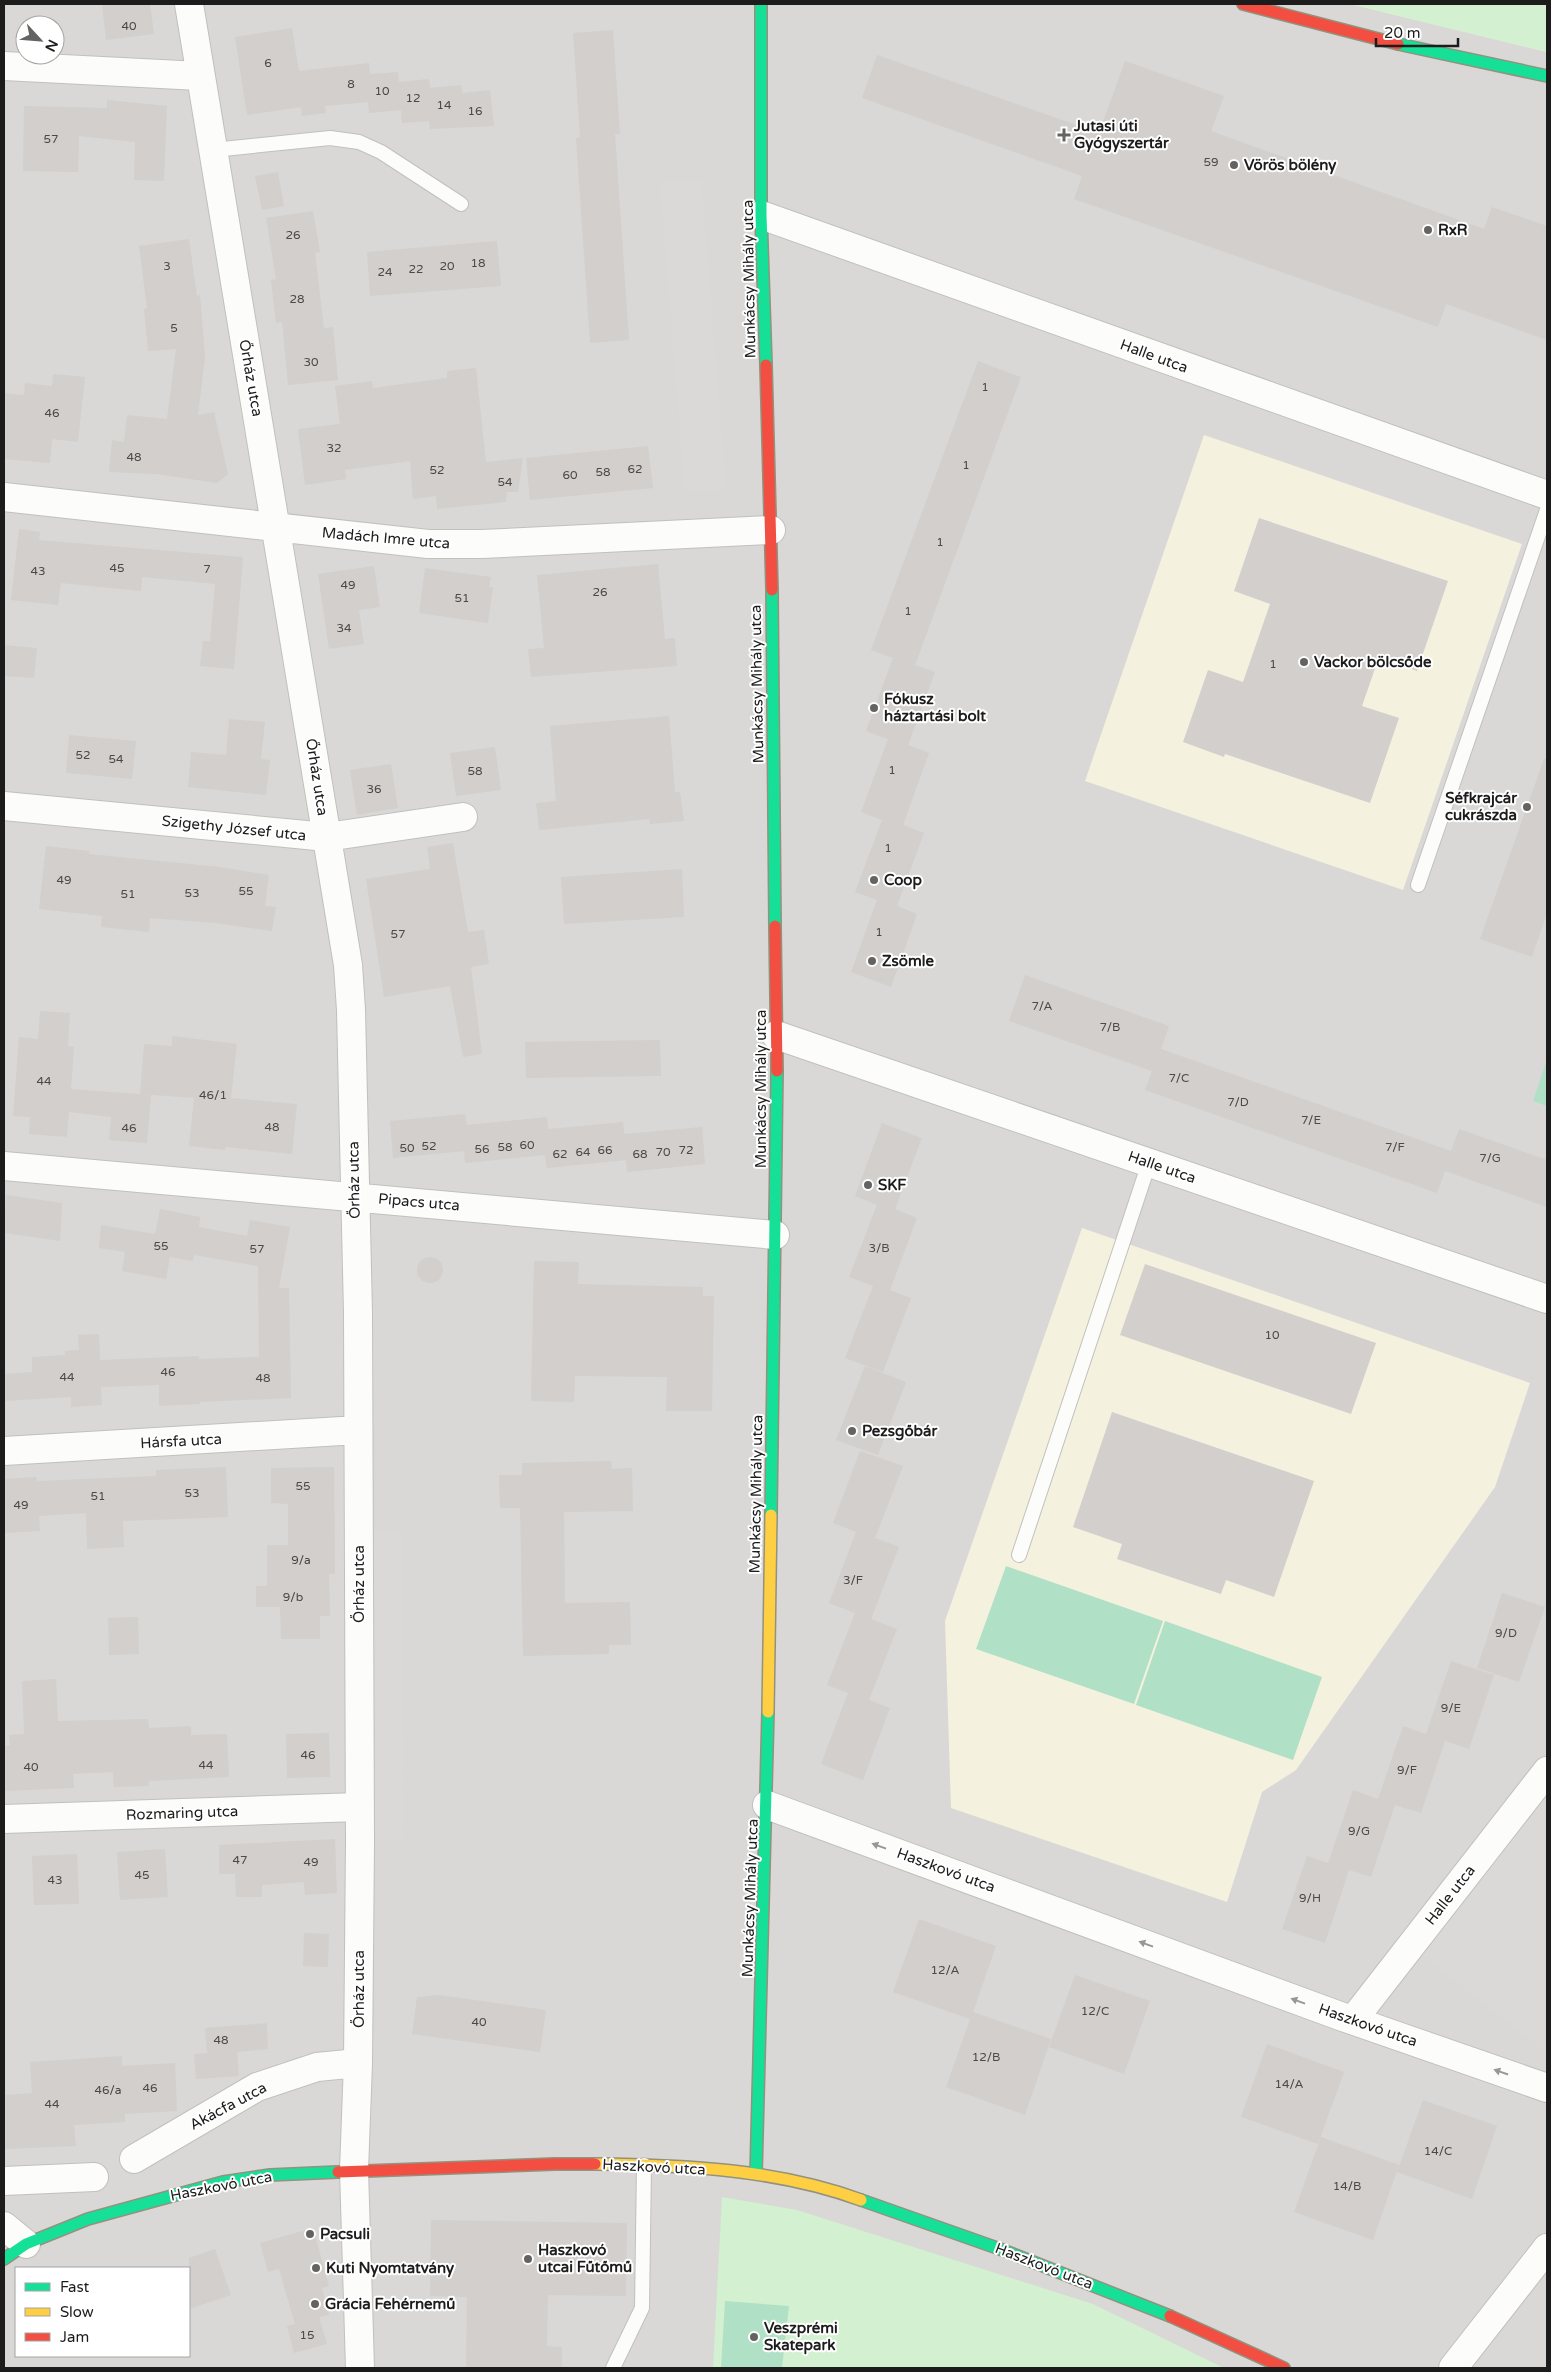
<svg xmlns="http://www.w3.org/2000/svg" width="1551" height="2372" font-family="'Varela Round',sans-serif">
<style>
.residential{fill:#d9d8d6;fill-rule:evenodd}
.education{fill:#f5f1df}
.park{fill:#d3f0d0}
.pitch{fill:#b0e0c6}
.parking{fill:#dad9d8}
.building{fill:#d2cfcd}
.lines{fill:none;stroke-linecap:round;stroke-linejoin:round}
.lane-casing{stroke:#c1c0bf;stroke-width:16}
.street-casing{stroke:#c1c0bf;stroke-width:30}
.fast-casing{stroke:#93927e;stroke-width:14}
.slow-casing{stroke:#93927e;stroke-width:14}
.jam-casing{stroke:#93927e;stroke-width:14}
.lane{stroke:#fcfcfb;stroke-width:14}
.street{stroke:#fcfcfb;stroke-width:28}
.fast{stroke:#16e098;stroke-width:11}
.slow{stroke:#ffcf43;stroke-width:11}
.jam{stroke:#f24e42;stroke-width:11}
.oneway{fill:#979797}
.poi-dot{fill:#646362;stroke:#fff;stroke-width:2}
.labels{text-anchor:middle;dominant-baseline:central;stroke-width:4;stroke-linejoin:round;paint-order:stroke}
.number-label{font-size:12px;fill:#4a4948}
.poi-label{font-size:15px;font-weight:bold;fill:#1c1c1c;stroke:#fff;text-anchor:start}
.street-label{font-size:15px;fill:#1c1c1c;stroke:#fff}
</style>
<rect width="100%" height="100%" fill="#eae8e5"/>
<!-- residential -->
<path class="residential" d="M4,4H1350L1547,52V2368H4ZM25,25H55V55H25ZM16,2268H189V2356H16Z"/>
<!-- education -->
<path class="education" d="M1204,435L1522,544L1403,890L1085,781Z
M1082,1228L1530,1383L1495,1487L1296,1770L1262,1792L1227,1902L951,1808L945,1621Z"/>
<!-- park -->
<path class="park" d="M1350,4H1547V52Z
M722,2197L797,2210L1093,2304L1224,2368H713Z"/>
<!-- pitch -->
<path class="pitch" d="M1547,1059V1106L1533,1101Z
M1006,1566L1163,1621L1134,1704L976,1649Z
M1165,1621L1322,1677L1293,1760L1136,1705Z
M725,2301L789,2306L782,2368H721Z"/>
<!-- parking -->
<path class="parking" d="M701,180L726,489L685,492L660,183Z
M358,1532H402L403,1841L360,1842Z
M1547,1793V2053L1422,1955Z"/>
<!-- building -->
<path class="building" d="M102,4H150L154,34L106,40Z
M292,28L299,71L369,63L370,74L398,72L399,82L429,79L430,88L461,85L462,93L490,90L494,126L430,129L429,121L402,123L401,110L369,113L368,102L325,106L326,113L302,116L301,107L247,115L235,37Z
M613,30L620,134H615L629,340L590,343L576,138L580,137L573,33Z
M877,55L1099,133L1125,61L1224,96L1211,131L1484,229L1492,207L1547,226V340L1446,304L1438,327L1074,199L1082,176L862,98Z
M107,100L167,106L164,181L134,180L135,142L79,136L78,172L23,171L24,106L107,108Z
M278,172L284,206L262,210L255,176Z
M313,211L320,252L315,253L324,328L333,327L338,380L288,385L282,322L276,323L271,280L276,279L266,218Z
M189,239L197,296L200,295L205,357L198,415L214,412L228,474L217,483L156,474L109,472L112,440L124,442L127,415L167,419L176,349L148,351L144,309L147,308L139,246Z
M497,241L501,286L370,296L367,252Z
M978,361L1021,377L915,665L935,672L908,745L929,753L903,825L924,833L897,906L917,914L891,987L851,972L877,900L855,892L882,820L861,812L888,739L866,731L893,658L871,650Z
M476,368L486,462L523,458L518,492H507L506,502L437,509L436,496L413,499L410,461L345,470L346,479L305,485L298,429L340,424L335,386L372,381L373,388L447,378V371Z
M53,374L85,377L78,442L52,439L50,463L4,459V393L24,395L25,383L52,386Z
M648,446L653,488L530,500L526,458Z
M1259,518L1448,581L1417,671L1379,657L1362,706L1399,718L1370,803L1225,754L1224,757L1183,742L1208,670L1243,682L1270,604L1234,591Z
M19,529L40,532L39,540L243,557L234,669L200,666L203,641H210L215,584L142,577L141,591L61,583L58,605L11,600Z
M658,564L665,639L675,638L677,666L531,677L528,649L544,648L537,575Z
M374,566L380,607L359,610L364,644L329,649L318,574Z
M425,568L491,577L489,587H493L488,623L419,613Z
M4,645L37,648L34,678L4,676Z
M669,716L675,792H680L684,821L650,824L649,819L539,830L536,803L556,801L550,726Z
M229,719L265,722L261,759L270,760L266,795L188,787L191,752L226,755Z
M69,735L136,741L132,779L66,773Z
M495,747L501,790L456,796L450,753Z
M1544,759H1547V913L1532,957L1480,939Z
M391,764L398,808L357,815L350,770Z
M453,843L468,932L484,930L489,964L471,967L482,1054L463,1057L450,986L384,997L366,879L430,869L427,847Z
M46,846L89,851V854L220,867L269,875L265,906L276,907L272,931L215,923L150,918L149,932L101,927L102,916L39,909Z
M682,869L684,917L564,924L561,877Z
M1025,975L1169,1026L1161,1049L1451,1151L1459,1129L1547,1160V1207L1445,1171L1437,1193L1145,1090L1152,1071L1009,1021Z
M40,1011L70,1013L68,1046L74,1047L71,1089L151,1095L147,1143L109,1140L111,1117L69,1112L67,1137L29,1134L30,1117L13,1116L19,1037L38,1039Z
M172,1036L237,1044L231,1098L297,1104L292,1154L226,1147L225,1150L189,1146L194,1098L140,1094L144,1044L172,1046Z
M660,1040L661,1076L526,1078L525,1042Z
M465,1114L467,1125L547,1117L548,1129L623,1122L624,1134L702,1127L705,1164L627,1172L626,1160L547,1168L545,1155L465,1163L464,1151L393,1158L390,1121Z
M882,1123L922,1138L895,1209L917,1218L890,1290L911,1298L883,1372L845,1358L873,1286L849,1277L877,1205L855,1196Z
M6,1195L62,1203L60,1241L4,1233Z
M160,1209L200,1217L199,1227L247,1236L250,1220L290,1227L279,1288H289L291,1398L200,1402V1404L159,1406V1385L101,1387L102,1405L71,1407V1397L4,1401V1374L32,1372V1357L65,1355V1351L79,1350L78,1335L99,1334L100,1360L199,1356V1359L259,1357L258,1266L194,1255L193,1261L170,1257L166,1279L122,1271L125,1252L99,1248L101,1225L155,1234Z
M417 1270a13 13 0 1 1 26 0a13 13 0 1 1-26 0Z
M534,1261L579,1262L578,1284L703,1287V1296H714L712,1411H666L667,1377L575,1376L574,1402L531,1401Z
M1145,1264L1376,1343L1351,1414L1120,1335Z
M865,1366L906,1382L878,1455L836,1440Z
M1112,1412L1314,1481L1274,1597L1226,1580L1221,1594L1117,1559L1122,1544L1073,1527Z
M860,1451L903,1466L875,1538L899,1547L871,1619L897,1629L869,1700L890,1708L863,1780L821,1764L848,1693L827,1685L855,1613L829,1603L856,1532L833,1523Z
M611,1461L612,1469L632,1468L633,1511L564,1512L565,1603L630,1602L631,1645H609V1654L523,1656L520,1508H500L499,1475H522V1463Z
M226,1467L228,1517L123,1521L124,1547L87,1549L86,1513L39,1516L40,1531L4,1533V1479L36,1477L37,1481L156,1476V1470Z
M334,1467L335,1574H329L330,1616H320V1639H281L280,1607H256V1586H267V1545H288V1504L271,1503V1468Z
M1502,1593L1545,1607L1519,1682L1477,1668Z
M138,1617L139,1654L109,1655L108,1618Z
M1451,1661L1494,1675L1469,1749L1445,1741L1421,1813L1395,1805L1371,1877L1349,1870L1325,1943L1282,1929L1307,1856L1328,1863L1353,1790L1378,1799L1403,1726L1426,1734Z
M56,1679L58,1721L148,1719L149,1728L191,1726V1735L227,1734L229,1777L149,1781V1786L114,1787L113,1772L73,1774L74,1788L4,1791V1746L10,1745L9,1735L24,1734L22,1681Z
M329,1733L330,1777L287,1778L286,1734Z
M335,1839L337,1893L305,1895L304,1882L262,1885V1897H236L235,1874H219V1845Z
M165,1849L168,1897L120,1900L117,1852Z
M77,1854L79,1904L34,1905L32,1856Z
M919,1919L996,1946L973,2012L1051,2039L1025,2115L946,2087L970,2019L893,1992Z
M304,1933L329,1934L328,1967L303,1966Z
M1075,1975L1150,2001L1124,2074L1049,2047Z
M439,1995L546,2010L540,2052L412,2034L417,1997Z
M267,2023L268,2049L237,2052L239,2076L196,2079L194,2054L207,2053L205,2028Z
M1267,2044L1344,2072L1318,2144L1241,2117Z
M122,2056V2066L175,2063L177,2111L125,2114V2122L74,2125L76,2146L4,2149V2095L32,2093L30,2062Z
M1423,2100L1497,2126L1472,2199L1397,2172Z
M1321,2137L1399,2165L1373,2240L1294,2212Z
M431,2220L627,2223L626,2296L548,2295L547,2346L562,2347V2368H466L467,2297L430,2296Z
M313,2228L329,2286L322,2288L329,2315L319,2317L327,2344L294,2353L287,2326L295,2324L279,2269L268,2272L260,2243Z
M215,2249L231,2295L189,2309V2258Z"/>
<g class="lines">
<defs>
<path id="lane" d="M213,150L330,138L359,142L381,152L461,204
M1418,885L1547,510
M1019,1555L1149,1163
M613,2368L642,2308L644,2165"/>
<path id="street" d="M189,4L348,965L351,1010L358,1313L360,1842L358,2063L354,2170L360,2368
M4,66L200,76
M761,215L1547,495
M4,497L428,544H482L771,530
M4,806L327,837L463,817
M776,1035L1547,1299
M4,1166L775,1235
M4,1451L358,1430
M767,1805L1340,2016L1547,2088
M4,1819L359,1807
M1353,2020L1547,1771
M134,2159L257,2087L317,2067L358,2063
M4,2181L94,2177
M4,2226L26,2244
M1453,2368L1547,2248"/>
<path id="fast" d="M761,4V215L766,365
M1398,44L1547,76
M772,590L775,926
M771,1515L777,1071
M756,2174L768,1712
M861,2200L1000,2249L1170,2316
M4,2259L26,2244L88,2219L223,2182L270,2175L338,2172"/>
<path id="slow" d="M768,1712L771,1515
M595,2164C684,2165 777,2169 861,2200"/>
<path id="jam" d="M1243,4L1398,44
M766,365L772,590
M775,926L777,1071
M338,2172L555,2164H595
M1170,2316L1284,2368"/>
</defs>
<!-- lane casing -->
<use href="#lane" class="lane-casing"/>
<!-- street casing -->
<use href="#street" class="street-casing"/>
<!-- fast casing -->
<use href="#fast" class="fast-casing"/>
<!-- slow casing -->
<use href="#slow" class="slow-casing"/>
<!-- jam casing -->
<use href="#jam" class="jam-casing"/>
<!-- lane -->
<use href="#lane" class="lane"/>
<!-- street -->
<use href="#street" class="street"/>
<!-- fast -->
<use href="#fast" class="fast"/>
<!-- slow -->
<use href="#slow" class="slow"/>
<!-- jam -->
<use href="#jam" class="jam"/>
</g>
<!-- one-way arrows -->
<defs><path id="oneway-solid" d="M-6-.8H1V-3.2L6.5 0L1 3.2V.8H-6Z" transform="scale(1.25)"/></defs>
<g class="oneway">
<use href="#oneway-solid" transform="translate(879 1846) rotate(-160)"/>
<use href="#oneway-solid" transform="translate(1146 1944) rotate(-160)"/>
<use href="#oneway-solid" transform="translate(1298 2001) rotate(-160)"/>
<use href="#oneway-solid" transform="translate(1501 2072) rotate(-161)"/>
</g>
<!-- markers -->
<g class="poi-dot">
<path d="M1061.5 127.5h5v5h5v5h-5v5h-5v-5h-5v-5h5z"/>
<circle cx="1234" cy="165" r="5"/>
<circle cx="1428" cy="230" r="5"/>
<circle cx="1304" cy="662" r="5"/>
<circle cx="874" cy="708" r="5"/>
<circle cx="1527" cy="807" r="5"/>
<circle cx="874" cy="880" r="5"/>
<circle cx="872" cy="961" r="5"/>
<circle cx="868" cy="1185" r="5"/>
<circle cx="852" cy="1431" r="5"/>
<circle cx="310" cy="2234" r="5"/>
<circle cx="528" cy="2259" r="5"/>
<circle cx="316" cy="2268" r="5"/>
<circle cx="315" cy="2304" r="5"/>
<circle cx="754" cy="2337" r="5"/>
</g>
<g class="labels">
<!-- number labels -->
<g class="number-label">
<text x="129" y="26">40</text>
<text x="268" y="63">6</text>
<text x="351" y="84">8</text>
<text x="382" y="91">10</text>
<text x="413" y="98">12</text>
<text x="444" y="105">14</text>
<text x="475" y="111">16</text>
<text x="51" y="139">57</text>
<text x="1211" y="162">59</text>
<text x="293" y="235">26</text>
<text x="478" y="263">18</text>
<text x="167" y="266">3</text>
<text x="447" y="266">20</text>
<text x="416" y="269">22</text>
<text x="385" y="272">24</text>
<text x="297" y="299">28</text>
<text x="174" y="328">5</text>
<text x="311" y="362">30</text>
<text x="985" y="387">1</text>
<text x="52" y="413">46</text>
<text x="334" y="448">32</text>
<text x="134" y="457">48</text>
<text x="966" y="465">1</text>
<text x="635" y="469">62</text>
<text x="437" y="470">52</text>
<text x="603" y="472">58</text>
<text x="570" y="475">60</text>
<text x="505" y="482">54</text>
<text x="940" y="542">1</text>
<text x="117" y="568">45</text>
<text x="207" y="569">7</text>
<text x="38" y="571">43</text>
<text x="348" y="585">49</text>
<text x="600" y="592">26</text>
<text x="462" y="598">51</text>
<text x="908" y="611">1</text>
<text x="344" y="628">34</text>
<text x="1273" y="664">1</text>
<text x="83" y="755">52</text>
<text x="116" y="759">54</text>
<text x="892" y="770">1</text>
<text x="475" y="771">58</text>
<text x="374" y="789">36</text>
<text x="888" y="848">1</text>
<text x="64" y="880">49</text>
<text x="246" y="891">55</text>
<text x="192" y="893">53</text>
<text x="128" y="894">51</text>
<text x="879" y="932">1</text>
<text x="398" y="934">57</text>
<text x="1042" y="1006">7/A</text>
<text x="1110" y="1027">7/B</text>
<text x="1179" y="1078">7/C</text>
<text x="44" y="1081">44</text>
<text x="213" y="1095">46/1</text>
<text x="1238" y="1102">7/D</text>
<text x="1311" y="1120">7/E</text>
<text x="272" y="1127">48</text>
<text x="129" y="1128">46</text>
<text x="527" y="1145">60</text>
<text x="429" y="1146">52</text>
<text x="505" y="1147">58</text>
<text x="1395" y="1147">7/F</text>
<text x="407" y="1148">50</text>
<text x="482" y="1149">56</text>
<text x="605" y="1150">66</text>
<text x="686" y="1150">72</text>
<text x="583" y="1152">64</text>
<text x="663" y="1152">70</text>
<text x="560" y="1154">62</text>
<text x="640" y="1154">68</text>
<text x="1490" y="1158">7/G</text>
<text x="161" y="1246">55</text>
<text x="879" y="1248">3/B</text>
<text x="257" y="1249">57</text>
<text x="1272" y="1335">10</text>
<text x="168" y="1372">46</text>
<text x="67" y="1377">44</text>
<text x="263" y="1378">48</text>
<text x="303" y="1486">55</text>
<text x="192" y="1493">53</text>
<text x="98" y="1496">51</text>
<text x="21" y="1505">49</text>
<text x="301" y="1560">9/a</text>
<text x="853" y="1580">3/F</text>
<text x="293" y="1597">9/b</text>
<text x="1506" y="1633">9/D</text>
<text x="1451" y="1708">9/E</text>
<text x="308" y="1755">46</text>
<text x="206" y="1765">44</text>
<text x="31" y="1767">40</text>
<text x="1407" y="1770">9/F</text>
<text x="1359" y="1831">9/G</text>
<text x="240" y="1860">47</text>
<text x="311" y="1862">49</text>
<text x="142" y="1875">45</text>
<text x="55" y="1880">43</text>
<text x="1310" y="1898">9/H</text>
<text x="945" y="1970">12/A</text>
<text x="1095" y="2011">12/C</text>
<text x="479" y="2022">40</text>
<text x="221" y="2040">48</text>
<text x="986" y="2057">12/B</text>
<text x="1289" y="2084">14/A</text>
<text x="150" y="2088">46</text>
<text x="108" y="2090">46/a</text>
<text x="52" y="2104">44</text>
<text x="1438" y="2151">14/C</text>
<text x="1347" y="2186">14/B</text>
<text x="307" y="2335">15</text>
</g>
<!-- poi labels -->
<g class="poi-label">
<text x="1074" y="126">Jutasi úti<tspan x="1074" dy="17">Gyógyszertár</tspan></text>
<text x="1244" y="165">Vörös bölény</text>
<text x="1438" y="230">RxR</text>
<text x="1314" y="662">Vackor bölcsőde</text>
<text x="884" y="699">Fókusz<tspan x="884" dy="17">háztartási bolt</tspan></text>
<text x="1517" y="798" text-anchor="end">Séfkrajcár<tspan x="1517" dy="17">cukrászda</tspan></text>
<text x="884" y="880">Coop</text>
<text x="882" y="961">Zsömle</text>
<text x="878" y="1185">SKF</text>
<text x="862" y="1431">Pezsgőbár</text>
<text x="320" y="2234">Pacsuli</text>
<text x="538" y="2250">Haszkovó<tspan x="538" dy="17">utcai Fűtőmű</tspan></text>
<text x="326" y="2268">Kuti Nyomtatvány</text>
<text x="325" y="2304">Grácia Fehérnemű</text>
<text x="764" y="2328">Veszprémi<tspan x="764" dy="17">Skatepark</tspan></text>
</g>
<!-- street labels -->
<g class="street-label">
<text transform="translate(749 279) rotate(-91)">Munkácsy Mihály utca</text>
<text transform="translate(1154 356) rotate(20)">Halle utca</text>
<text transform="translate(251 378) rotate(80)">Őrház utca</text>
<text transform="translate(386 538) rotate(5)">Madách Imre utca</text>
<text transform="translate(757 684) rotate(-91)">Munkácsy Mihály utca</text>
<text transform="translate(317 777) rotate(81)">Őrház utca</text>
<text transform="translate(234 828) rotate(6)">Szigethy József utca</text>
<text transform="translate(761 1089) rotate(-90)">Munkácsy Mihály utca</text>
<text transform="translate(1162 1167) rotate(19)">Halle utca</text>
<text transform="translate(354 1180) rotate(-91)">Őrház utca</text>
<text transform="translate(419 1202) rotate(5)">Pipacs utca</text>
<text transform="translate(181 1441) rotate(-3)">Hársfa utca</text>
<text transform="translate(756 1494) rotate(-89)">Munkácsy Mihály utca</text>
<text transform="translate(359 1584) rotate(-90)">Őrház utca</text>
<text transform="translate(182 1813) rotate(-2)">Rozmaring utca</text>
<text transform="translate(946 1870) rotate(20)">Haszkovó utca</text>
<text transform="translate(1450 1895) rotate(-52)">Halle utca</text>
<text transform="translate(750 1898) rotate(-88)">Munkácsy Mihály utca</text>
<text transform="translate(359 1989) rotate(-90)">Őrház utca</text>
<text transform="translate(1368 2025) rotate(19)">Haszkovó utca</text>
<text transform="translate(228 2106) rotate(-28)">Akácfa utca</text>
<text transform="translate(654 2167) rotate(3)">Haszkovó utca</text>
<text transform="translate(221 2186) rotate(-11)">Haszkovó utca</text>
<text transform="translate(1044 2266) rotate(21)">Haszkovó utca</text>
</g>
</g>
<!-- border -->
<rect width="1551" height="2372" fill="none" stroke="#1c1c1c" stroke-width="10"/>
<!-- legend -->
<rect x="15" y="2267" width="175" height="90" fill="#ffffff" stroke="#a4a4a4"/>
<rect x="25" y="2283" width="25" height="8" fill="#16e098" stroke="#a4a4a4"/>
<text x="60" y="2292" font-size="15" fill="#1c1c1c">Fast</text>
<rect x="25" y="2308" width="25" height="8" fill="#ffcf43" stroke="#a4a4a4"/>
<text x="60" y="2317" font-size="15" fill="#1c1c1c">Slow</text>
<rect x="25" y="2333" width="25" height="8" fill="#f24e42" stroke="#a4a4a4"/>
<text x="60" y="2342" font-size="15" fill="#1c1c1c">Jam</text>
<!-- north arrow -->
<g transform="translate(40 40) rotate(116)"><circle r="24" fill="#ffffff" stroke="#a4a4a4"/>
<path d="M0-4L9 19L0 12L-9 19Z" fill="#646362"/>
<text y="-8" font-size="14" font-weight="bold" text-anchor="middle" fill="#1c1c1c">N</text>
</g>
<!-- scale -->
<path d="M1376 38v8h82v-8" fill="none" stroke="#1c1c1c" stroke-width="2.5"/>
<text x="1384" y="38" font-size="15" fill="#1c1c1c" stroke="#ffffff" stroke-width="4" paint-order="stroke">20 m</text>
</svg>
